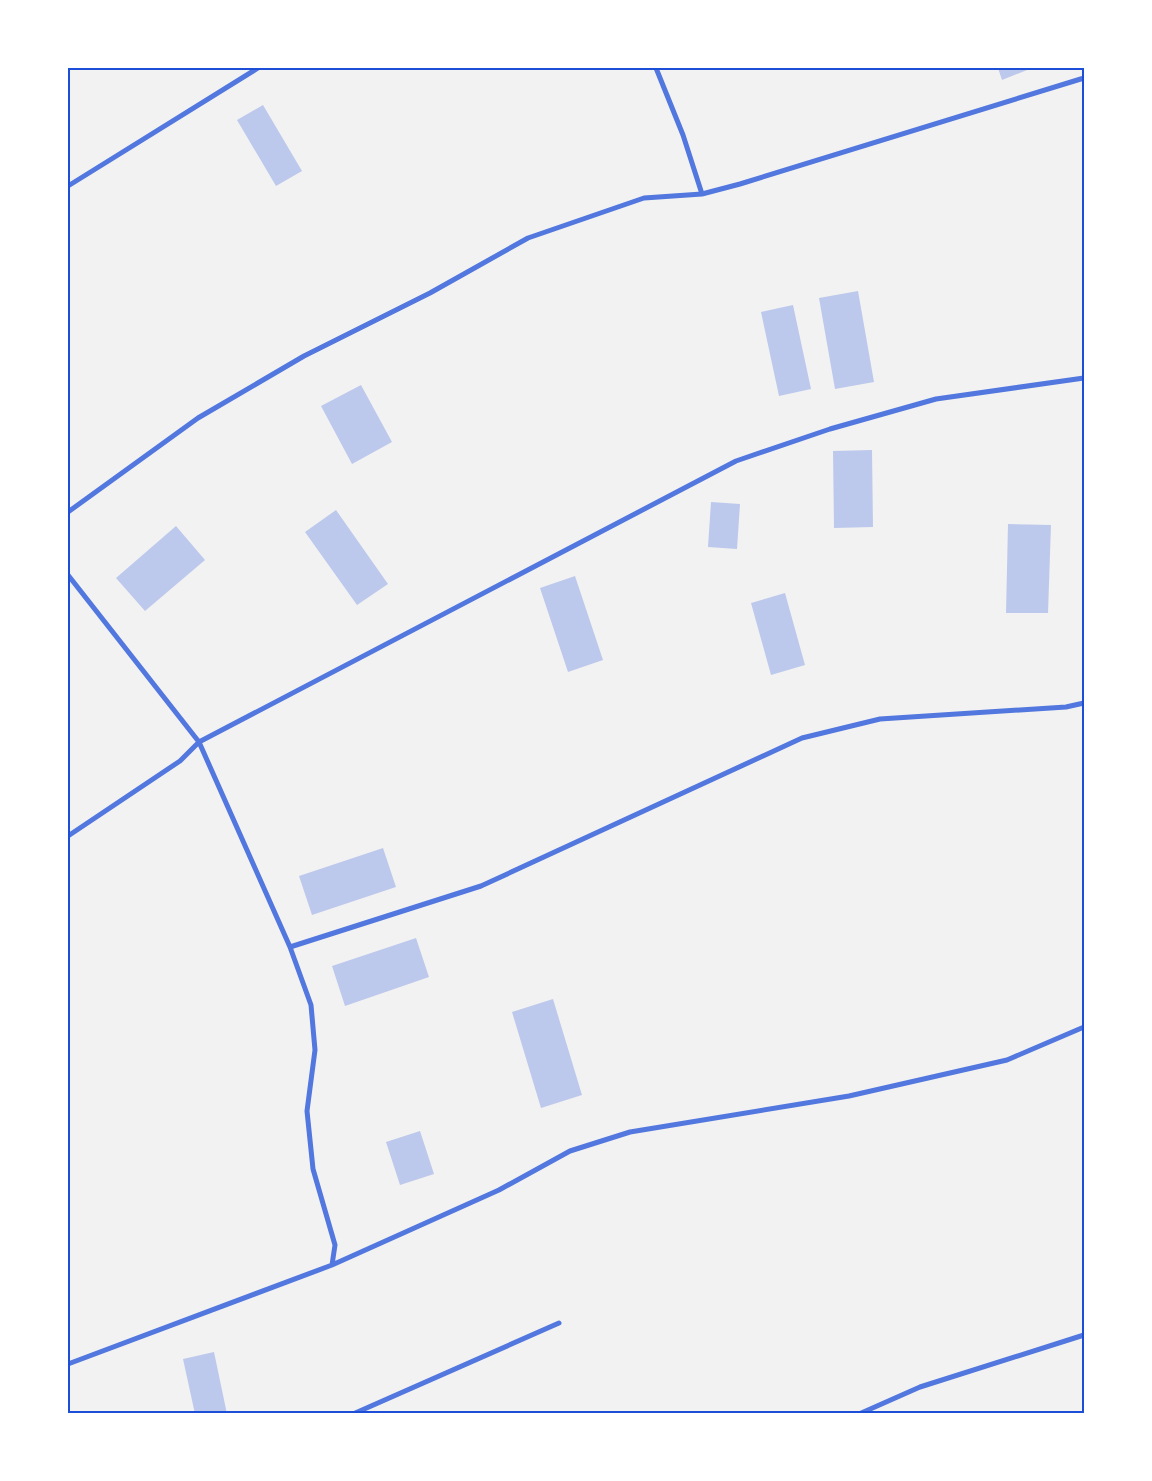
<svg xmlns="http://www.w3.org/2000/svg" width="1152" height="1481" font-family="Rubik,sans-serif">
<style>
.building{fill:#bdc9ec}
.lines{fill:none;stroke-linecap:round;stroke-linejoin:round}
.minor{stroke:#5277de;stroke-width:5}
.neatline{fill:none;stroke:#1d4ed8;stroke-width:2}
</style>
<rect width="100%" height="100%" fill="#f2f2f2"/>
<!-- building -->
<path class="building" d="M998,68H1032L1002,80Z
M263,105L302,171L276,186L237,120Z
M858,291L874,382L835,389L819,298Z
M793,305L811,389L779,396L761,312Z
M361,385L392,442L352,464L321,406Z
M872,450L873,527L834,528L833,451Z
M711,502L740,504L737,549L708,547Z
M336,510L388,584L357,605L305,532Z
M1008,524L1051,525L1048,613H1006Z
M176,526L205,560L145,611L116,578Z
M575,576L603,660L568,672L540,588Z
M785,593L805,665L771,675L751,603Z
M383,848L396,887L312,915L299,876Z
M416,938L429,977L345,1006L332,966Z
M553,999L582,1095L541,1108L512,1012Z
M420,1131L434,1174L400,1185L386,1142Z
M214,1352L227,1414H195L183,1359Z"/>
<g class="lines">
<!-- minor -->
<path class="minor" d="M656,68L683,135L702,194
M68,186L258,68
M68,512L198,418L304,356L430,293L528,238L644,198L702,194L740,184L1084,78
M68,575L199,742L290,947L311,1005L315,1050L307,1111L313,1169L335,1245L332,1265
M68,836L180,761L199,742L736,461L830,429L936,399L1084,378
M290,947L481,886L802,738L880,719L1066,707L1084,703
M68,1364L332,1265L499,1190L570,1151L630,1132L849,1096L1007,1060L1084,1027
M353,1414L559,1323
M859,1414L920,1387L1084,1335"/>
</g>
<!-- border -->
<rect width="1152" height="1481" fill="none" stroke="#ffffff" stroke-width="138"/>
<rect x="69" y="69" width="1014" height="1343" class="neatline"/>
</svg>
